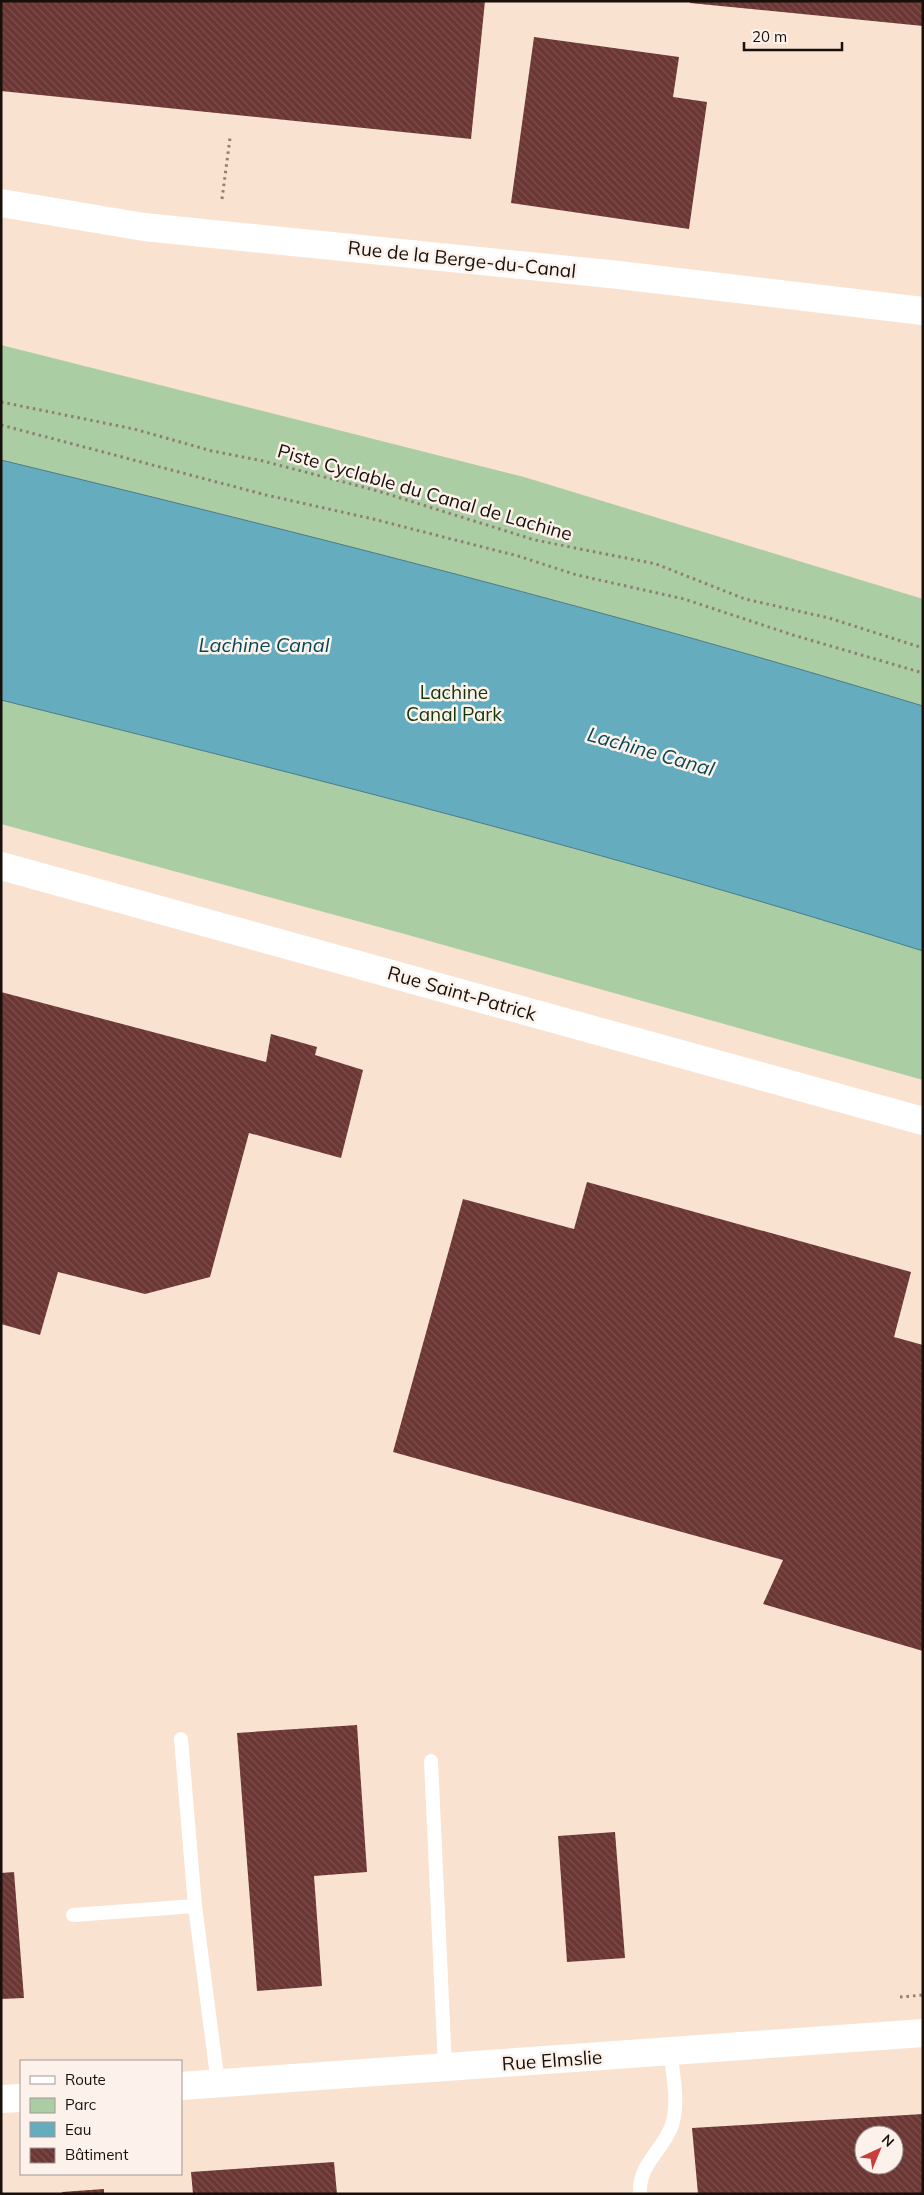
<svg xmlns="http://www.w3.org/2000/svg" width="924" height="2195" font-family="Mulish,sans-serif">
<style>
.park{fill:#abcda4}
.water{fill:#64acbe;stroke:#4d7d88}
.building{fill:url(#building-back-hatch);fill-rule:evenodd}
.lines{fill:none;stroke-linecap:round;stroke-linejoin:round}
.path{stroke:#8f7f73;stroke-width:3;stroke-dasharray:2.5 4;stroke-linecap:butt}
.service{stroke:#fff;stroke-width:14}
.minor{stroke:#fff;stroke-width:28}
.secondary{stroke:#fff;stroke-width:28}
.labels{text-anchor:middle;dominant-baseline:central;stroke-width:5;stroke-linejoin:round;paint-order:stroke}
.street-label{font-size:19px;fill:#18100a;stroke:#fcf2eb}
.park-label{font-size:19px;fill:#103708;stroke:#fcf2eb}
.water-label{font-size:20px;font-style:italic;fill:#054855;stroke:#fcf2eb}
</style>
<defs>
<pattern id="building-back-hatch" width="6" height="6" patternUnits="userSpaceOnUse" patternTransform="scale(1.25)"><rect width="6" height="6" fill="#6b3633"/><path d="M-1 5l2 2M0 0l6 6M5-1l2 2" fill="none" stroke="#7b504d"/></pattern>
</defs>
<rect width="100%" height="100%" fill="#fae2d1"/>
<!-- park -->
<path class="park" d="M1,345L524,477L923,599V1080L401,933L1,824Z"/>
<!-- water -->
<path class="water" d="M1,460C310,535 619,613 923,706V951C619,855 310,777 1,700Z"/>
<!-- building -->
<path class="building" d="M1,1H485L471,139L1,91Z
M690,1H923V26L690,3Z
M534,37L679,57L673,97L707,102L689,229L511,203Z
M1,992L266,1062L271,1034L317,1047L315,1055L363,1070L341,1158L249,1133L210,1277L145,1294L58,1272L40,1335L1,1324Z
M587,1182L911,1272L894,1337L923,1345V1651L763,1604L783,1560L393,1452L463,1199L574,1229Z
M357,1725L367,1872L314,1876L322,1986L257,1991L237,1733Z
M615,1832L625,1958L567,1962L558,1836Z
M14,1872L24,1998L1,1999V1873Z
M923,2114V2194H698L692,2128ZM864,2135H894V2165H864Z
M334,2162L337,2194H193L191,2172Z
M104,2189V2194H62V2192Z"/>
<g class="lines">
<!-- path -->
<path class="path" d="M222,199L230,138
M1,402L134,429L212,451L263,461L378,491L535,540L656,564L745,599L829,618L923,648
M1,425L266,495L373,519L518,556L577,575L684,599L793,635L923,673
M900,1997L923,1995"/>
<!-- service -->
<path class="service" d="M181,1739L195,1906L218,2084
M431,1761L445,2067
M73,1915L195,1906
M640,2194C638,2164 663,2151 672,2125C679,2101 673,2075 670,2051"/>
<!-- minor -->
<path class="minor" d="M1,203L144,227L619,275L923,311
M181,2086L923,2033
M1,2099L21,2098"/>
<!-- secondary -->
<path class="secondary" d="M1,866L923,1121"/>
</g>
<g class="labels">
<!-- street labels -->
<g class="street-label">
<text transform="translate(462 259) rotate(6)">Rue de la Berge-du-Canal</text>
<text transform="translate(425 492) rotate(16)">Piste Cyclable du Canal de Lachine</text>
<text transform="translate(462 993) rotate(16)">Rue Saint-Patrick</text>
<text transform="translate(552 2060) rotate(-4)">Rue Elmslie</text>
</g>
<!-- park labels -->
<g class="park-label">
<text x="454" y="692">Lachine<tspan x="454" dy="22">Canal Park</tspan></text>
</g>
<!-- water labels -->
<g class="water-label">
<text x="264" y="644">Lachine Canal</text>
<text transform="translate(651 751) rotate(16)">Lachine Canal</text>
</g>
</g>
<!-- border -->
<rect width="924" height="2195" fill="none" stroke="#18100a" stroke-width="5"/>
<!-- legend -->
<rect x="20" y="2060" width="162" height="115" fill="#fcf2eb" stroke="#a19891"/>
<rect x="30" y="2076" width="25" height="8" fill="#ffffff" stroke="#a19891"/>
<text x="65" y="2085" font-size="15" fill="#18100a">Route</text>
<rect x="30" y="2098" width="25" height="15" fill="#abcda4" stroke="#a19891"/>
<text x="65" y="2110" font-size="15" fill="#18100a">Parc</text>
<rect x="30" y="2122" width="25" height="15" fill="#64acbe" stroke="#a19891"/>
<text x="65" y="2135" font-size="15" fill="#18100a">Eau</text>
<rect x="30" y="2148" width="25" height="15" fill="url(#building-back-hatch)" stroke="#a19891"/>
<text x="65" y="2160" font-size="15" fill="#18100a">Bâtiment</text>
<!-- north arrow -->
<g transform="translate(879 2150) rotate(44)"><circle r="24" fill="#fcf2eb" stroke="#a19891"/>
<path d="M0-4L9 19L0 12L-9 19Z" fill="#cb3c3d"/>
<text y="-8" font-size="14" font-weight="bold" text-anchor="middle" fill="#18100a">N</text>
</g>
<!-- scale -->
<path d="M744 42v8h98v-8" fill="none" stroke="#18100a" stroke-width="2.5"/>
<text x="752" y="42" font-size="15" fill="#18100a" stroke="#fcf2eb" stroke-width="4" paint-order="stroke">20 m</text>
</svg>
